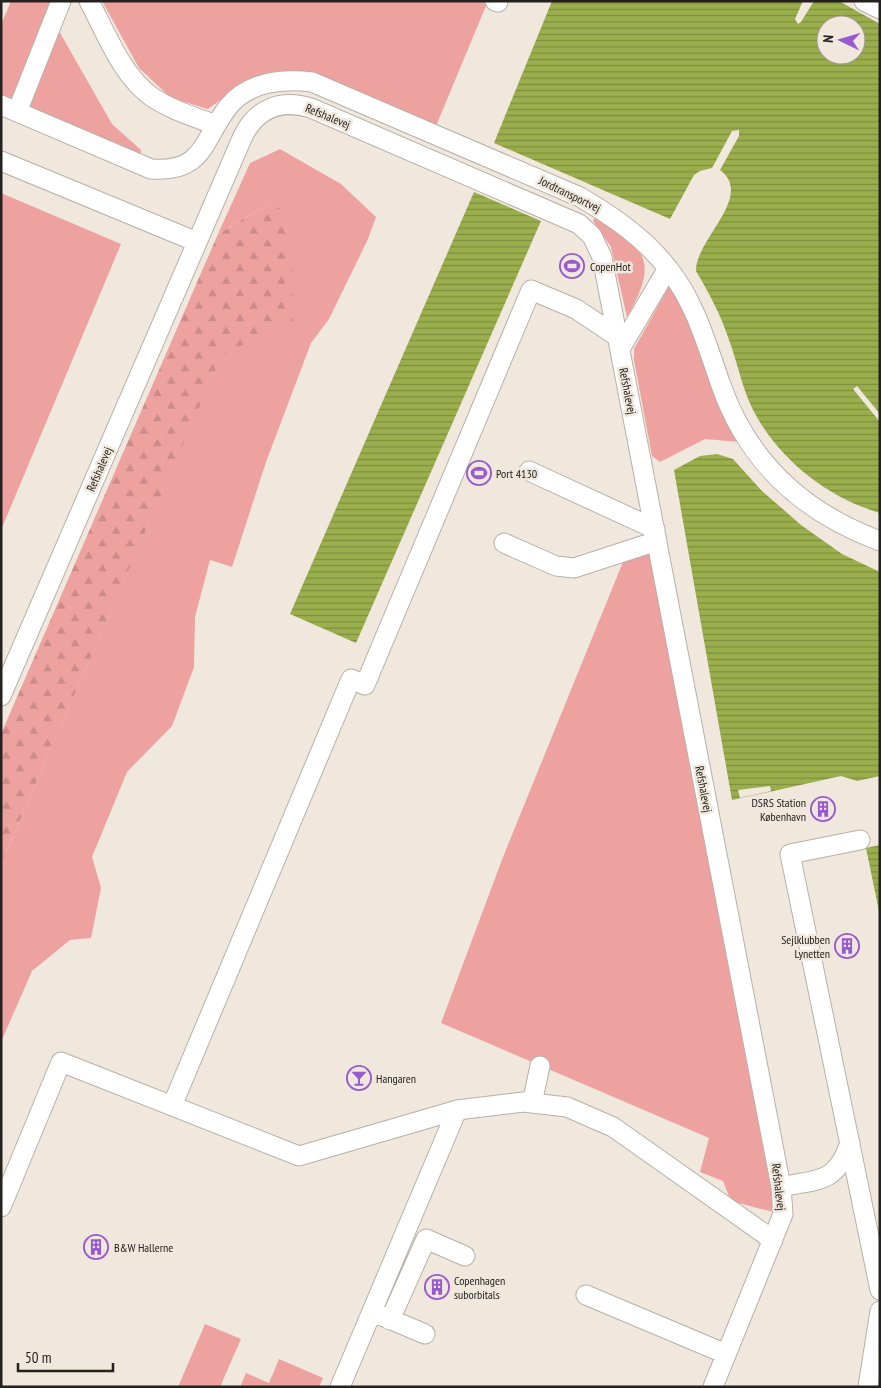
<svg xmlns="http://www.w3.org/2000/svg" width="881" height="1388" font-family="'PT Sans Narrow',sans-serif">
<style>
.grass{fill:#eea2a0}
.forest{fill:url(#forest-firs)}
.water{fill:url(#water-rules);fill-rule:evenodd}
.pier{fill:#f0e7dd}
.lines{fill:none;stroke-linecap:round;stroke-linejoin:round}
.minor-casing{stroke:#b8b0a7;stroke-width:21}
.minor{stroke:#fff;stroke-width:19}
.labels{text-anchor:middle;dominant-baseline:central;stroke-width:5;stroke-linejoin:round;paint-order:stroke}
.street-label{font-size:12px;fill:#24211e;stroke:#f0e7dd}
.poi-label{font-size:12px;fill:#24211e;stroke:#f0e7dd;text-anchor:start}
</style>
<defs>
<pattern id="forest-firs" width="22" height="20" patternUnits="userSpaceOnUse" patternTransform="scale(1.25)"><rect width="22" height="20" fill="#eea2a0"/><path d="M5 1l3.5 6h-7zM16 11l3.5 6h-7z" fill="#cc8b89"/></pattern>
<pattern id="water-rules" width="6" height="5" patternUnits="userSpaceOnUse" patternTransform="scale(1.25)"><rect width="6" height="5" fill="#9aaf4c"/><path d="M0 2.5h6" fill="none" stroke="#7d8e3f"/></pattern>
</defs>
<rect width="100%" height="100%" fill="#f0e7dd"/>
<!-- grass -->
<path class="grass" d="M11,1H57L51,17L112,124L141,150L140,158L1,97V25Z
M102,1H488L436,126L331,83L282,72L249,79L208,109L171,98L139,68Z
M280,149L341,184L376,217L368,239L329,319L311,343L266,462L232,567L210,560L195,617L194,667L172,726L127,772L92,857L101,888L91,938L70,940L32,971L1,1042V864L222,354L293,320L268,204L218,234L250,163Z
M1,193L121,244L1,530Z
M596,215C647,249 659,261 627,317L611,247L593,221Z
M669,286L685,309L715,396L739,442L705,439L660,462L652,456L634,360V349Z
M649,549L770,1162L774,1191L773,1212L731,1201L723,1181L700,1172L709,1138L441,1023L503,857L625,557Z
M205,1324L241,1339L220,1387H178Z
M279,1359L323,1378L319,1387H240L246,1373L269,1383Z"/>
<!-- forest -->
<path class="forest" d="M268,204L291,212L293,321L222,355L1,864V734L218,234Z"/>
<!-- water -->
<path class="water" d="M552,1H803L795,19L798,24L801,22L814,1H839L880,24V513C830,498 785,464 758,419C743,394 739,367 729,340C721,315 709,293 696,271C695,240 755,196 720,170L739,136V130L732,131L712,168L700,171L694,175L670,219L494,143ZM826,25H856V55H826Z
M474,192L541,221L356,643L290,614Z
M717,454L733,459L761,490L801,525L842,554L880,572V776L857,781L841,776L732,800L674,470L700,456Z
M880,845V916L866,848Z"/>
<!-- pier -->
<path class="pier" d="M857,386L880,414V422L853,389Z
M770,786L771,791L740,798L738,790Z"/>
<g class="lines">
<defs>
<path id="minor" d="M89,1C106,33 122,76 152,97C171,110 195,117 216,125
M495,1L498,2
M864,1L880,9
M1,105L151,169C204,173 202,141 228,107C248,82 282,78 312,82L580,197C614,217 646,239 670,271C696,304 707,346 721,385C748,462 804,513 880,541
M17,112L61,1
M1,161L197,242
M620,349L668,268
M529,471L655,529
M504,543L556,566L574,568L657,541
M1,696L243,136C257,108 281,99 311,108L579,224L592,236L602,257L781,1187L783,1214L713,1387
M860,840L790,854L880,1290
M532,1103L540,1066
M172,1106L351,679L365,685L531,290L576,309L618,337
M781,1187C818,1179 836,1184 850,1143
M1,1207L61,1062L299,1156L457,1110L523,1102L567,1107L613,1127L773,1240
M586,1295L726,1354
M380,1315L425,1334
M390,1320L426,1239L465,1256
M340,1387L457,1110
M868,1387L880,1311"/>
</defs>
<!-- minor casing -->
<use href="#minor" class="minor-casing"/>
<!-- minor -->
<use href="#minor" class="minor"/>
</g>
<!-- icons -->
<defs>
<symbol id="stadium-ring" viewBox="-11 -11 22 22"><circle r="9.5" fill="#f0e7dd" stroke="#985ad0" stroke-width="1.5"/><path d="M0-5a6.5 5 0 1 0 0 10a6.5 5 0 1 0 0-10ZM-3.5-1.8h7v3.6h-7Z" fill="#985ad0"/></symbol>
<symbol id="building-ring" viewBox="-11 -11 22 22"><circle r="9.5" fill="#f0e7dd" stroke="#985ad0" stroke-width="1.5"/><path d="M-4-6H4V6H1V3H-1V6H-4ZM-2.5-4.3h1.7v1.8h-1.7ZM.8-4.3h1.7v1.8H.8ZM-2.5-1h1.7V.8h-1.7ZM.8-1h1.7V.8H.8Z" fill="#985ad0"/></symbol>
<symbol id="bar-ring" viewBox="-11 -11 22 22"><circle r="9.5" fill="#f0e7dd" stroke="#985ad0" stroke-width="1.5"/><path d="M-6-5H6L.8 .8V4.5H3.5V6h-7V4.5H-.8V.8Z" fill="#985ad0"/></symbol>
</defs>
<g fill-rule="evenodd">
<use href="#stadium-ring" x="558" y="252" width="28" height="28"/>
<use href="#stadium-ring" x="465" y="459" width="28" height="28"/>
<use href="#building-ring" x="809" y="795" width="28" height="28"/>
<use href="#building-ring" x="833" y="932" width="28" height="28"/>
<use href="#bar-ring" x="345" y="1064" width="28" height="28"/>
<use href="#building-ring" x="82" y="1233" width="28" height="28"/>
<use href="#building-ring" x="423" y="1273" width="28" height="28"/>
</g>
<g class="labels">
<!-- street labels -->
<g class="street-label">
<text transform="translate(328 116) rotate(22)">Refshalevej</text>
<text transform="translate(570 194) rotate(26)">Jordtransportvej</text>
<text transform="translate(628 391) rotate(79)">Refshalevej</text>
<text transform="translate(99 469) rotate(-67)">Refshalevej</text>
<text transform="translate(704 789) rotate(79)">Refshalevej</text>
<text transform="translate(779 1187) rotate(83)">Refshalevej</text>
</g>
<!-- poi labels -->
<g class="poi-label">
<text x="590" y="266">CopenHot</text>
<text x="496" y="473">Port 4130</text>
<text x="806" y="802" text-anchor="end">DSRS Station<tspan x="806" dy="14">København</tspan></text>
<text x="830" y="939" text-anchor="end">Sejlklubben<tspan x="830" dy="14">Lynetten</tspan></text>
<text x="376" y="1078">Hangaren</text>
<text x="114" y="1247">B&amp;W Hallerne</text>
<text x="454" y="1280">Copenhagen<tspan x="454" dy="14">suborbitals</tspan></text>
</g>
</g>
<!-- border -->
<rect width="881" height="1388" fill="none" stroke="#24211e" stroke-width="5"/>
<!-- north arrow -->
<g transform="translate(841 40) rotate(275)"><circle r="24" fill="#f0e7dd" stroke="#9e9891"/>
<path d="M0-4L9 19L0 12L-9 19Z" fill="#985ad0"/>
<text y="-8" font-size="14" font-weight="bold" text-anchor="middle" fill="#24211e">N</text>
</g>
<!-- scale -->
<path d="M18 1363v8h95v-8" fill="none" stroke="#24211e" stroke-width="2.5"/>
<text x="25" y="1363" font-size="15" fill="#24211e" stroke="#f0e7dd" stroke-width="4" paint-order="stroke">50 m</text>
</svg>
